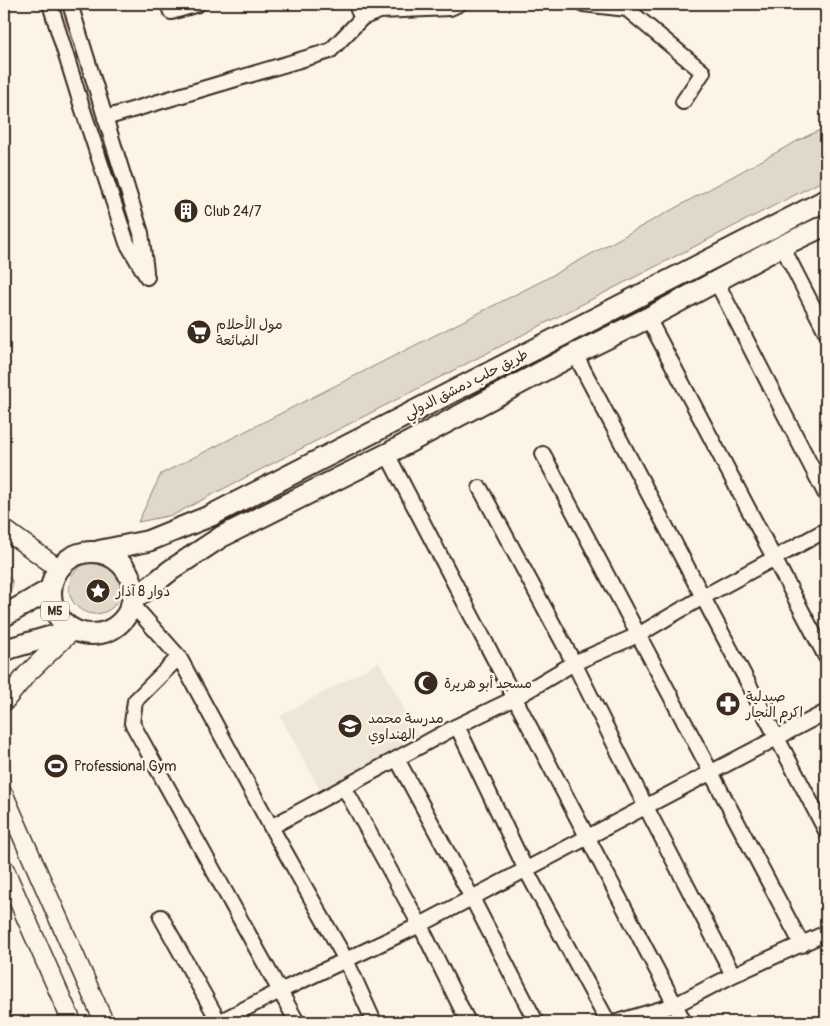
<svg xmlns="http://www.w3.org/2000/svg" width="830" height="1026" font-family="Pangolin,'Playpen Sans Arabic',sans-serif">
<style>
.built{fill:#eee6d6}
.green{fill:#e0d8c8;stroke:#8e8173}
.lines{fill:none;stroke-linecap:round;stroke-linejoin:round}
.minor-casing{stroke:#3b2a1e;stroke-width:18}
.major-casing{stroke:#3b2a1e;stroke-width:21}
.highway-casing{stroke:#3b2a1e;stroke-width:24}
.minor{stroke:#fcf5e5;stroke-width:14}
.major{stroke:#fcf5e5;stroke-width:18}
.highway{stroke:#fcf5e5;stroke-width:20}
.labels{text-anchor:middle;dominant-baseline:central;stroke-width:5;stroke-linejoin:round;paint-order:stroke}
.shield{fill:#fcf5e5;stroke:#75675a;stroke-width:1}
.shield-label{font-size:12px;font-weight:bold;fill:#3b2a1e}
.poi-label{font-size:14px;fill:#3b2a1e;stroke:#fcf5e5;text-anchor:start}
.street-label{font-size:14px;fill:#3b2a1e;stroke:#fcf5e5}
</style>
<rect width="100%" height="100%" fill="#fcf5e5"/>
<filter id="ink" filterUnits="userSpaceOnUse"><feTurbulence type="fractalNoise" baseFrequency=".02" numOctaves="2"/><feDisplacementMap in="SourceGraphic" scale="10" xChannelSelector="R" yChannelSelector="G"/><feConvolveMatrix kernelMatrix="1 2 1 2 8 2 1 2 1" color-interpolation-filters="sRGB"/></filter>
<g filter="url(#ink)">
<!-- built -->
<path class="built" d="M379,662L419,736L320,790L280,716Z"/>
<!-- green -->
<path class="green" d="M826,127V179L312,443L173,515L138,522L161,474L542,281L797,141Z
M69 588a26 26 0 1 1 52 0a26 26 0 1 1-52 0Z
M4,574L12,580V589L4,596Z"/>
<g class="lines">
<defs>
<path id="minor" d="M50,4L82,107L127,243L147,277
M70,4L141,233L146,271
M168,4L171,12L198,4
M357,4L358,10L362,18
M583,4L627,9L703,72L683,102
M105,118L330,51L362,18L379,11L450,8L459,4
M782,246L826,332
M716,281L826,495
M648,318L826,657
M575,354L826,831
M387,454L684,1022
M543,454L802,945
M480,488L574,663L646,807L733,975
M132,604L179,657L271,827L346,960L374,1022
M179,657L135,701L132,723L297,1022
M457,726L526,870L608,1022
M397,759L472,898L536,1022
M344,787L420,925L468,1022
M271,827L457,726L515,698L574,663L638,635L703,597L826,530
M161,917L219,1022
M219,1022L280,991L420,925L826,712
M617,1022L675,1005L733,975L826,933"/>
<path id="major" d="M4,529L58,568
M4,702L27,674L73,630
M4,795L104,1022
M4,868L72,1022"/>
<path id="highway" d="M99,551L148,541L210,516L826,200
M51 593a41 41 0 1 1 82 0a41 41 0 1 1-82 0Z
M133,600L171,570L221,537L387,454L575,354L648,318L782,246L826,225
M4,616L51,589
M4,651L11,648L73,630"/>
</defs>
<!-- minor casing -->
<use href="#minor" class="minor-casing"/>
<!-- major casing -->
<use href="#major" class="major-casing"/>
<!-- highway casing -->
<use href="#highway" class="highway-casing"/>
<!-- minor -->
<use href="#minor" class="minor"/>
<!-- major -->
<use href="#major" class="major"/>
<!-- highway -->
<use href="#highway" class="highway"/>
</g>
</g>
<!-- icons -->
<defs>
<symbol id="building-disc" viewBox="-11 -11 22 22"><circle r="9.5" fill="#3b2a1e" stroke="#fcf5e5"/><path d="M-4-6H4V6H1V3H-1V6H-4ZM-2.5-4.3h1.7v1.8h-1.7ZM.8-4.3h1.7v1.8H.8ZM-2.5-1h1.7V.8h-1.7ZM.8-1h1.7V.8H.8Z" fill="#fff"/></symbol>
<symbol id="supermarket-disc" viewBox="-11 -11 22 22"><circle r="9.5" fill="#3b2a1e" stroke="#fcf5e5"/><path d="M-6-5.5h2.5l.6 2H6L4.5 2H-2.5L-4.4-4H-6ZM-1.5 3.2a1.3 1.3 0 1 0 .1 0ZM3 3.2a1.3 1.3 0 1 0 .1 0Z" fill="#fff"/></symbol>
<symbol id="sight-disc" viewBox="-11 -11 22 22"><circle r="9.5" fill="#3b2a1e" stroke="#fcf5e5"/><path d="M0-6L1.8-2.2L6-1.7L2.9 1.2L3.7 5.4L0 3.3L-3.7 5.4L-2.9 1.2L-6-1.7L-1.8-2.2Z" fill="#fff"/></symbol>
<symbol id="mosque-disc" viewBox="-11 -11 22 22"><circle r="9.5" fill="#3b2a1e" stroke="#fcf5e5"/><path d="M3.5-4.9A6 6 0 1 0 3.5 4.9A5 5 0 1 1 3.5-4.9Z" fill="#fff"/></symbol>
<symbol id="pharmacy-disc" viewBox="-11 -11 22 22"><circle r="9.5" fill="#3b2a1e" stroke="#fcf5e5"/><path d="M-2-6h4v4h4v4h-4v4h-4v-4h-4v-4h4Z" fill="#fff"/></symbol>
<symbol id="school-disc" viewBox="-11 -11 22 22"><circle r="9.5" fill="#3b2a1e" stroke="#fcf5e5"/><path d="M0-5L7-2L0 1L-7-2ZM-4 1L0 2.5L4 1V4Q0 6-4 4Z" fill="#fff"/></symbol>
<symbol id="stadium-disc" viewBox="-11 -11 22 22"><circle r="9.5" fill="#3b2a1e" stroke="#fcf5e5"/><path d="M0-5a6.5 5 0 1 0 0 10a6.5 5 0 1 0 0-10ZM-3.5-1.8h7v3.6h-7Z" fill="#fff"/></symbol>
</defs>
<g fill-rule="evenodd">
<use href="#building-disc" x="172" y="197" width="28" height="28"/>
<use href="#supermarket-disc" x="185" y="318" width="28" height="28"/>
<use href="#sight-disc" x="84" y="577" width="28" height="28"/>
<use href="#mosque-disc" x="412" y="669" width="28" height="28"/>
<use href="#pharmacy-disc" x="714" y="690" width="28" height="28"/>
<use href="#school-disc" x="336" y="712" width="28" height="28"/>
<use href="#stadium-disc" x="42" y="752" width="28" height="28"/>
</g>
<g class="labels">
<!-- shield labels -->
<rect class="shield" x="41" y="601.5" width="28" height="19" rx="4"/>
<g class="shield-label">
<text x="55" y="611">M5</text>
</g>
<!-- poi labels -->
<g class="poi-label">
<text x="204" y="211">Club 24/7</text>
<text x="216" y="324">مول الأحلام<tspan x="216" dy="16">الضائعة</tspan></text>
<text x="116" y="591">دوار 8 آذار</text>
<text x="444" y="683">مسجد أبو هريرة</text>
<text x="746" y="696">صيدلية<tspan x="746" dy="16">اكرم النجار</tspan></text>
<text x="368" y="718">مدرسة محمد<tspan x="368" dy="16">الهنداوي</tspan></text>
<text x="74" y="766">Professional Gym</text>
</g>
<!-- street labels -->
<g class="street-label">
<text transform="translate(466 384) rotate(-27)">طريق حلب دمشق الدولي</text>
</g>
</g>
<!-- margin -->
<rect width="830" height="1026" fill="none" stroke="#fcf5e5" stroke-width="20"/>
<rect x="10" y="10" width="810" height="1006" fill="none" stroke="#3b2a1e" stroke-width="2" filter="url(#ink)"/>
</svg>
